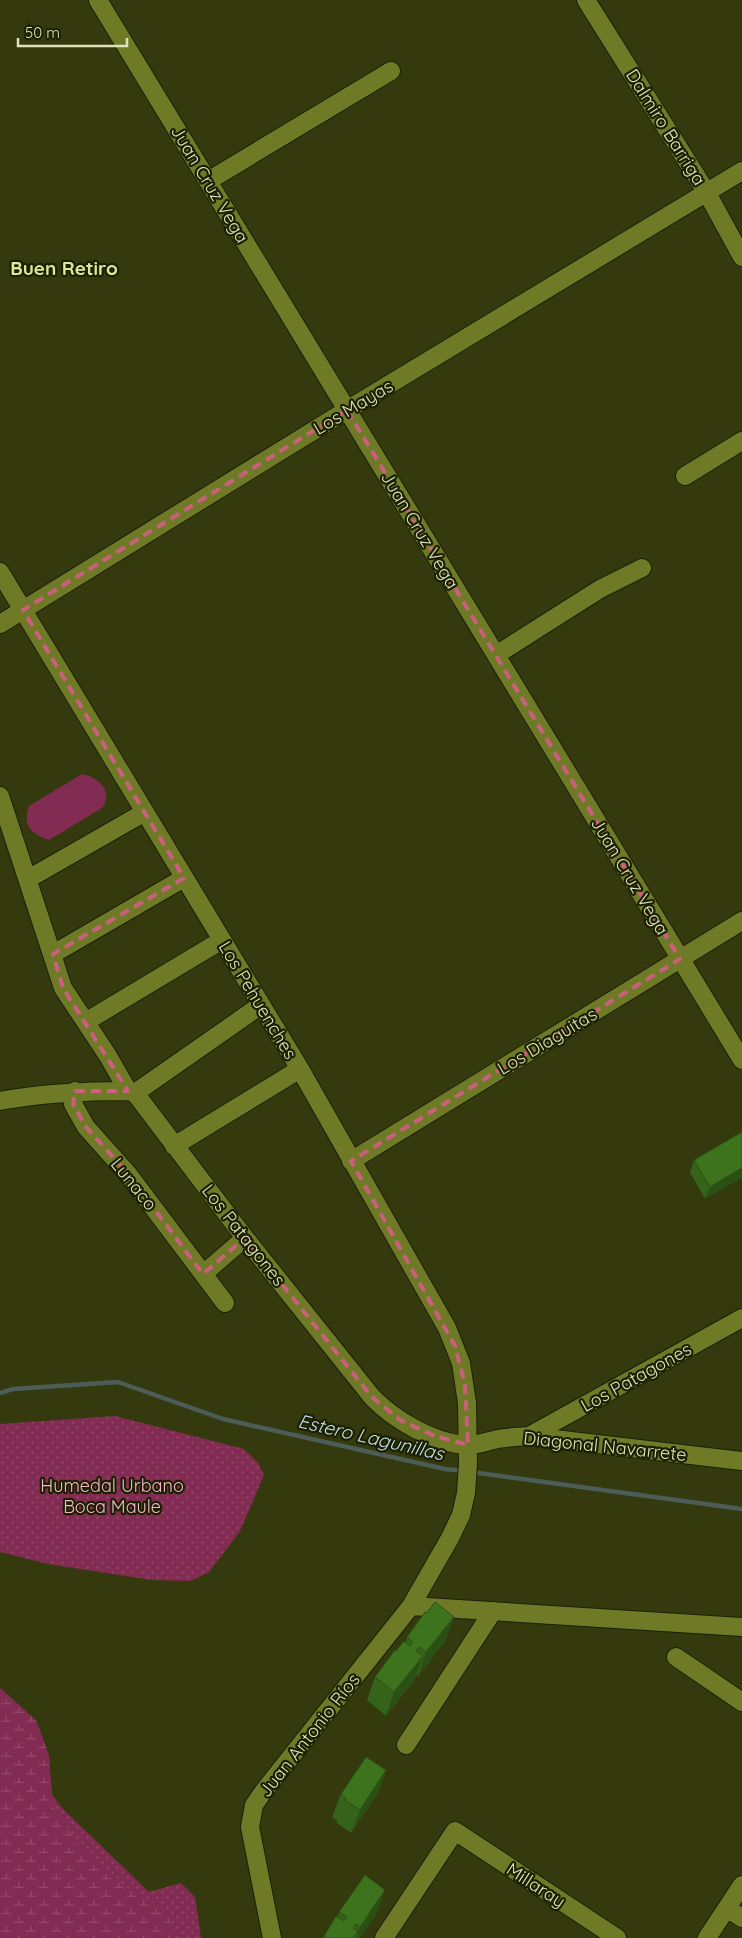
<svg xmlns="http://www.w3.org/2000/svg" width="742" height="1938" font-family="Quicksand,sans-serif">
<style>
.green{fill:url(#green-dots)}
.wetland{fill:url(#wetland-marsh)}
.pitch{fill:#832c53}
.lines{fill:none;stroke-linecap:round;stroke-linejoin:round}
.stream{stroke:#4c5c57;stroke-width:4.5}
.minor-casing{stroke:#1c2006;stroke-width:20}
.minor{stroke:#6f7a27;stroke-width:18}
.wall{fill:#346319}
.shaded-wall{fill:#2b5014}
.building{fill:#3d731d;stroke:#2b5014}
.marked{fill:none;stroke:#cb5f7d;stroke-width:4;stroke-dasharray:10 6;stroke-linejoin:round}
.labels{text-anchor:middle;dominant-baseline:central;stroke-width:4.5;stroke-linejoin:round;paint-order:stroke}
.street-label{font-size:18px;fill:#dde4bc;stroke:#1c2000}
.park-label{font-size:18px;fill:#f4b6cc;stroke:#1c2000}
.neighbourhood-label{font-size:19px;font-weight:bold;fill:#dbe996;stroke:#1c2000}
.water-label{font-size:19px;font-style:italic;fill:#c3dff1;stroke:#1c2000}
</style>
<defs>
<pattern id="green-dots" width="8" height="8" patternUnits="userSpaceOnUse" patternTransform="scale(1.25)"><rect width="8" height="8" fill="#832c53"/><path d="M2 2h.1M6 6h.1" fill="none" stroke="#944a6a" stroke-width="1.8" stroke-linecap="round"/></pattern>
<pattern id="wetland-marsh" width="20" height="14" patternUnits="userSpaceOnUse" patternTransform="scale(1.25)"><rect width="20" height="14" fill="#832c53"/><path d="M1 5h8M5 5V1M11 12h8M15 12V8" fill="none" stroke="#944a6a"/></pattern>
</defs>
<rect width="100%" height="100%" fill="#343a0e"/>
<!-- green -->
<path class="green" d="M115,1416L244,1449L258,1463L264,1475L240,1531L209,1572L190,1581L152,1580L48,1564L0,1552V1424Z
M0,1715L41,1781L64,1810L149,1892L181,1883L195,1897L201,1938H0Z"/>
<!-- wetland -->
<path class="wetland" d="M0,1688L36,1720L49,1755L53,1806L82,1849L129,1889L154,1903L168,1917L176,1938H0Z"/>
<!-- pitch -->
<path class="pitch" d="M82,774C98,777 114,791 102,808L49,840C31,834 22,825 29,806Z"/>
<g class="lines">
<!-- stream -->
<path class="stream" d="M0,1393L13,1389L118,1382L223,1419L445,1469L463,1471
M471,1472L742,1509"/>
<defs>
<path id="minor" d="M98,0L742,1060
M586,0L707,193L742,257
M208,181L391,71
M685,476L742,441
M0,572L300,1069L447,1328L461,1363L467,1403L468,1464L466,1493L461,1515L450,1538L411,1606L263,1792L254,1805L250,1827L272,1938
M0,624L347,410L742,171
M496,655L600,589L642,568
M0,796L63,988L108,1056L128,1091
M28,879L145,812
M53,954L184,878
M87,1021L222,940
M75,1091L73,1104L86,1127L128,1174L225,1303
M135,1093L261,1005
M0,1101C43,1093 84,1091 128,1091L135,1093L245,1238L372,1397C394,1420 435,1444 468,1445C477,1445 488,1441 498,1439C508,1437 519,1437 529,1436L742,1461
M174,1146L300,1069
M351,1161L742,921
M203,1274L245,1238
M529,1436L742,1318
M411,1606L742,1627
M676,1657L742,1702
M406,1745L493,1611
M727,1908L742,1918
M384,1938L455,1831L617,1938
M707,1938L742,1885"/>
</defs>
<!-- minor casing -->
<use href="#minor" class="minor-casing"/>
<!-- minor -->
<use href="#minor" class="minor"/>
</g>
<!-- wall -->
<path class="wall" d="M742,1132L705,1199L690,1172L694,1160Z
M407,1637L446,1640L418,1676L416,1675L415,1679L386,1716L367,1700L375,1677L396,1651L406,1642Z
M386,1770L378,1793L351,1833L337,1823V1821L332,1817L341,1794Z
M339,1912L377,1913L360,1938H323L338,1917Z"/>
<!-- shaded-wall -->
<path class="shaded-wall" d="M742,1168V1178L705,1199L710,1187Z
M454,1617L446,1640L418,1676L426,1652Z
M423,1656L415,1679L386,1716L394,1692Z
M386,1770L378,1793L351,1833L360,1810Z
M385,1890L377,1913L360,1938H356L360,1927Z"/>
<!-- building -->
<path class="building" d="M742,1132V1168L710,1187L694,1160Z
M435,1602L454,1617L426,1652L419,1647L416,1651L423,1656L394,1692L375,1677L395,1650L396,1651L404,1641L410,1646L413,1642L407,1637L425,1612L427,1613Z
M366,1757L386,1770L360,1810L345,1800L346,1798L341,1794Z
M365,1875L385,1890L360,1927L356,1924L353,1928L358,1931L353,1938H323L336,1916L344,1921L347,1917L339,1912Z"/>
<!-- marked area -->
<path class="marked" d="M347,410L680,959L351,1161L455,1346L465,1385L468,1445L435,1436L400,1420L372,1397L245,1238L203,1274L128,1174L86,1127L73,1104L75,1091H128L63,988L53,954L184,878L23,610Z"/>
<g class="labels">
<!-- street labels -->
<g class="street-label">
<text transform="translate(666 127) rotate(58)">Dalmiro Barriga</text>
<text transform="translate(210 184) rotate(59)">Juan Cruz Vega</text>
<text transform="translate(353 407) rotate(-31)">Los Mayas</text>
<text transform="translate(420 530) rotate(59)">Juan Cruz Vega</text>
<text transform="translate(630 876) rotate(59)">Juan Cruz Vega</text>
<text transform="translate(258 1000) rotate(59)">Los Pehuenches</text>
<text transform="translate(547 1041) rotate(-31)">Los Diaguitas</text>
<text transform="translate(134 1184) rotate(51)">Lunaco</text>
<text transform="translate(244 1235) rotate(52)">Los Patagones</text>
<text transform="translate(636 1377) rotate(-29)">Los Patagones</text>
<text transform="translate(605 1446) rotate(6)">Diagonal Navarrete</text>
<text transform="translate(309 1735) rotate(-52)">Juan Antonio Ríos</text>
<text transform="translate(536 1885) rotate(33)">Millaray</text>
</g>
<!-- park labels -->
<g class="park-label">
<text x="112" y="1485">Humedal Urbano<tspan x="112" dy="21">Boca Maule</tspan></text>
</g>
<!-- neighbourhood labels -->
<g class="neighbourhood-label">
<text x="64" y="268">Buen Retiro</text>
</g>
<!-- water labels -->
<g class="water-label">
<text transform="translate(371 1437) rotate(13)">Estero Lagunillas</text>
</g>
</g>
<!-- scale -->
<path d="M18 38v8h109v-8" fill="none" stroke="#dde4bc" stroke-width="2.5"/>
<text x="25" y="38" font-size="15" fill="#dde4bc" stroke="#1c2000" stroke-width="4" paint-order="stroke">50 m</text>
</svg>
